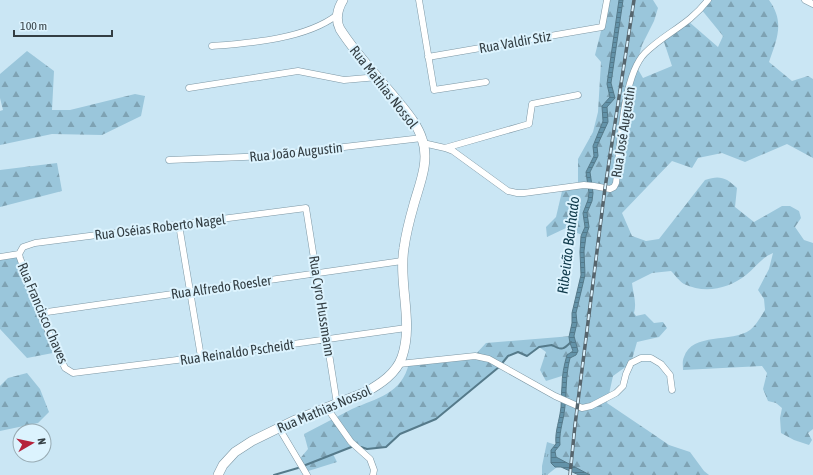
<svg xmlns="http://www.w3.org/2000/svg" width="813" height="475" font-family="'Asap Condensed',sans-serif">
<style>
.grass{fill:url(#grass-tufts)}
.forest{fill:url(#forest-firs)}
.water{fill:url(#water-rules);stroke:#557a8a}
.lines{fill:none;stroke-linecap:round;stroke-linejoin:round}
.stream{stroke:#557a8a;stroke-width:2}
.street-casing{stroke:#7d97a4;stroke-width:7}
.secondary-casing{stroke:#7d97a4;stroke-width:10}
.street{stroke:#fff;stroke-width:6}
.secondary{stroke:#fff;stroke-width:9}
.rail-casing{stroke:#56656d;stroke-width:3.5}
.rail{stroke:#dcf3fe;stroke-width:2;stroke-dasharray:6;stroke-linecap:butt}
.labels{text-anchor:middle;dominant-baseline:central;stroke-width:4;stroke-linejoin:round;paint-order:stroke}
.street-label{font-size:14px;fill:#333e43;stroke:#dcf3fe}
.water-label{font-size:15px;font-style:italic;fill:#0d3849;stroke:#dcf3fe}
</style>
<defs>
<pattern id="grass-tufts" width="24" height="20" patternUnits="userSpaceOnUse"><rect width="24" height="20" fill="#9ac6db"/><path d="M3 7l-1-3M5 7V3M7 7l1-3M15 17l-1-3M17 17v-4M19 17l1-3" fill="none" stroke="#7ea2b3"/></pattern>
<pattern id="forest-firs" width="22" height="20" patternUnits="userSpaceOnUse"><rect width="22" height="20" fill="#9ac6db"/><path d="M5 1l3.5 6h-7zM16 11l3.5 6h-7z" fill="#7ea2b3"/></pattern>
<pattern id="water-rules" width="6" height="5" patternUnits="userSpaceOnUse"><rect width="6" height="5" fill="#6393a9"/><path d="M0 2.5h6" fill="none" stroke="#52798b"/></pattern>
</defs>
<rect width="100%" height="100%" fill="#cae6f4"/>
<!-- grass -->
<path class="grass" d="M547,442L556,445L551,450V463L555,467H557L547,475H542V466Z"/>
<!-- forest -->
<path class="forest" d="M607,0H653L658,8L654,21L642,45L636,66L643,78L672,66L663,39L688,21L718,47L723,36L701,9L708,0H769C785,22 777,39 769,62L792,81L808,76L813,79V158L787,144L745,162L722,153L698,158L692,168L672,161L622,213L632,236L646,241L659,239L705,180C719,175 726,177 737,188L735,207L754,222L782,206H790L799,211L801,218L795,227L804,240L813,243V429L808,433L812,440L809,445L794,440L781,433L780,418L782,408L776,403L768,401L763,389L767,373L762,366L683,370C683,366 682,361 684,357C692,332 732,343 750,330C756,326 761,316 765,310L764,299L758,290L769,269L773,253C761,258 756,267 746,275C728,289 705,294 684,284C679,281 675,275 671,271L652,273L632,283C633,293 637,303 634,313L636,316L645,314L654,323L663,322L667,328L659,337L637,342L631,363L613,376L607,403L650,432L669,445L690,452L704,471L709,475H586L554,461L553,451L558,445L565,375L546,381L540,370L546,352L539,347L527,356L518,352L508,356L499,367L436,419L400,434L386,447L367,449L355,446L333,454L337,462L305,472L298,461L308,449L304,434C320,426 336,417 352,409C377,398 402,394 409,363L474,356L486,343L572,336L574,312L583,275L584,236L566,228L547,237L546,227L556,217L563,187L578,186V159L593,132L598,112L601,62L595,55L602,27Z
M27,51L54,71L52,110H70L135,94L145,96L141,116L102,135L52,134L0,145V111L3,110L0,98V74Z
M57,163L62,191L0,207V170Z
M19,254L58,352L27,358L0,329V257Z
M27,373L40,389L49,412L38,423L0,431V386L8,378Z"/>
<!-- water -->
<path class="water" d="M619,0H623L611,83L615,98L607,107L608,122L597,146L598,156L590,172L593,193L592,201L587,213L589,227L586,236L584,251L585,275L576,313L577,323L574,336L578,351L576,355L570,358C565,377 567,395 564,414C562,425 559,434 560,445L555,451L556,457L590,475H579L561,467H555L551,463V450L556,444C555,433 558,425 560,414C562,405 561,395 562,386C562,376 564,365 567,355L573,351L570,343L569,337L572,323V313L581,275L580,252L581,236L585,227L583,213L588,200L589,193L586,172L594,156L593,146L603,121L602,106L610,97L607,84Z"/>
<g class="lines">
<!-- stream -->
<path class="stream" d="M361,447L367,449L386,447L400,434L436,419L499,367L508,356L518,352L527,356L539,347L552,345C562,351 564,349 571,342
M303,466L354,446
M274,475L298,468"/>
<defs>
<path id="street" d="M419,0L434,90L486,82
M805,0L813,4
M212,46C250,43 306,39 337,15
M428,57L602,27L607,0
M189,88L298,71L344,80L378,77
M423,143L445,148L453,151L508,191L517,193H524L584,185L594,186L610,189L614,187L616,183C620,151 622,76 645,53C665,33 689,25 708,0
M445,148L529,124L532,104L578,95
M169,160L266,156L422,138
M179,225L201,357
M19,254L23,247L35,243L306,208L337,404
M19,254L20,258L40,313L65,368L73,373L201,357L406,328
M0,257L19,254
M40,313L402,261
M399,364L475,356L489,359L555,396L582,408L591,406L616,393L623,386L626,374L631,363L641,358H651L661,364L670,375L672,390
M327,408L351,442L370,459L374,470L373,475
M279,428L307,475"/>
<path id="secondary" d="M218,475L223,465L235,452L252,441L293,421L366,392C380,384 396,374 402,357C414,322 398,284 404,248C406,233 410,218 414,204C420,183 430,160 422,139C418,126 409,115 401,105C381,80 357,56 340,29C335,19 337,10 343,0"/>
</defs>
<!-- street casing -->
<use href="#street" class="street-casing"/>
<!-- secondary casing -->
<use href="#secondary" class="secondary-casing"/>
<!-- street -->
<use href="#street" class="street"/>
<!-- secondary -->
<use href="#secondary" class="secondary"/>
<defs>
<path id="rail" d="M570,475L575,425L605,188L634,0"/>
</defs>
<!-- rail casing -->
<use href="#rail" class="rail-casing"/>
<!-- rail -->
<use href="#rail" class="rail"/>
</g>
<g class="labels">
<!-- street labels -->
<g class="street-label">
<text transform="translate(515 42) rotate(-10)">Rua Valdir Stiz</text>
<text transform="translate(384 87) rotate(52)">Rua Mathias Nossol</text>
<text transform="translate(623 132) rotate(-81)">Rua José Augustin</text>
<text transform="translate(296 152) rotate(-6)">Rua João Augustin</text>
<text transform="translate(160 227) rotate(-7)">Rua Oséias Roberto Nagel</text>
<text transform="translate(221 287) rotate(-8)">Rua Alfredo Roesler</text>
<text transform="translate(322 306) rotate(81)">Rua Cyro Hussmann</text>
<text transform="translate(43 313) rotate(67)">Rua Francisco Chaves</text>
<text transform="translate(237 352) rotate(-8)">Rua Reinaldo Pscheidt</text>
<text transform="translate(324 409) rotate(-23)">Rua Mathias Nossol</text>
</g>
<!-- water labels -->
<g class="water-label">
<text transform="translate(568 245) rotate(-83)">Ribeirão Banhado</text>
</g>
</g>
<!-- north arrow -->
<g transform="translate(32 443) rotate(81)"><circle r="19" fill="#dcf3fe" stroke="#98abb3"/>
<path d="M0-3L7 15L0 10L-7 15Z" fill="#b5223b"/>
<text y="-6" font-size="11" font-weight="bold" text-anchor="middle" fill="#333e43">N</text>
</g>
<!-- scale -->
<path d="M14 30v6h98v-6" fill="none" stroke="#333e43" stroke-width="2"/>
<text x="20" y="30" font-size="12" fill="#333e43" stroke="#dcf3fe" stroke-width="3" paint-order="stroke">100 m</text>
</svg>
